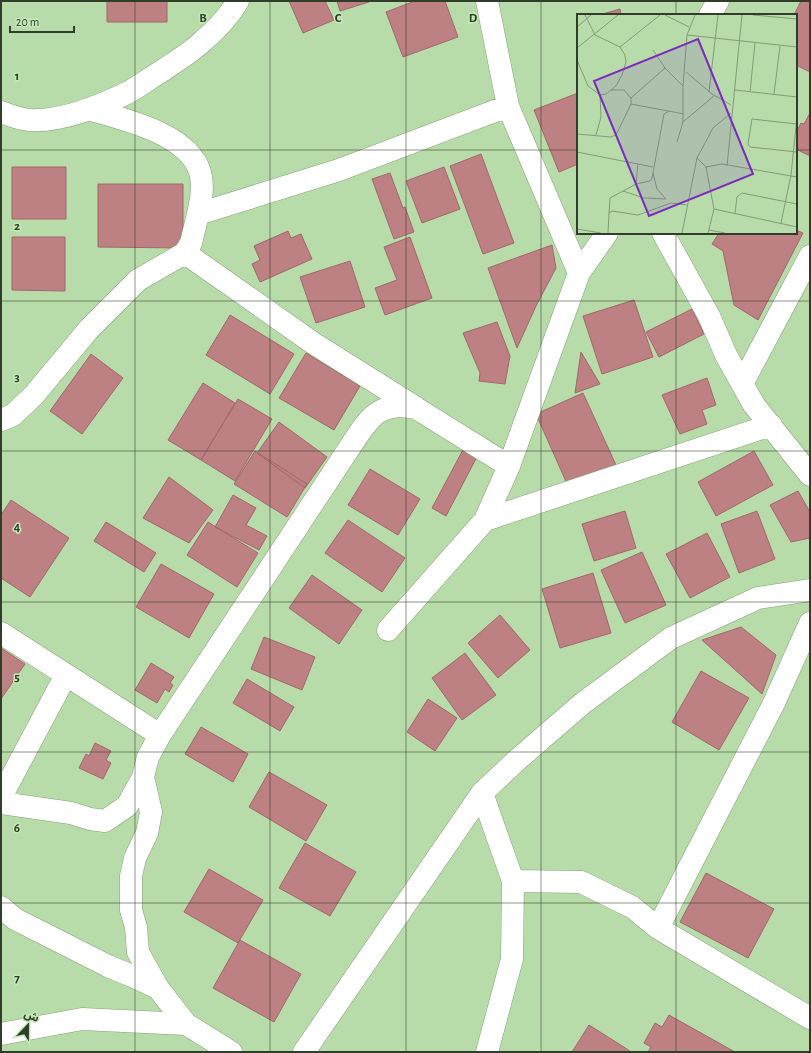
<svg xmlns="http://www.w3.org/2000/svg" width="811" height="1053" font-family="'Alegreya Sans','Noto Sans Arabic',sans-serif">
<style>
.building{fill:#bd8183;stroke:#a2676a}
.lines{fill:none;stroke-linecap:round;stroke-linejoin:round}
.minor-casing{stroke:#83a375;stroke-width:23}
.minor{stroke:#fff;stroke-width:22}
.grid{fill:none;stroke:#303d2a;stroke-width:1;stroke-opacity:0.55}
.inset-road{fill:none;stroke:#829c77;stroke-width:1}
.view{fill:#7b2cbf;fill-opacity:0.15;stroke:#7b2cbf;stroke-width:2}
.inset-edge{fill:none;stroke:#303d2a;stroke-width:2}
.grid-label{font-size:13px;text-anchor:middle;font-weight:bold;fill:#303d2a;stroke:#c5e8b7;stroke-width:3;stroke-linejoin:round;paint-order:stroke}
</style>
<rect width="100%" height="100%" fill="#b8dbaa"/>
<!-- building -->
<path class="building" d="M107,1H167V22H107Z
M289,1H325L334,20L303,33Z
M337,1H369V2L340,11Z
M415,1H445L458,37L403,57L386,12Z
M801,1H810V72L796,65V15H794Z
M620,9L621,15H599Z
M578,93V164L559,172L534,110Z
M810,113V156L796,149V133L801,123L804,124Z
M481,154L514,243L483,254L450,166Z
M12,167H66V219H12Z
M444,167L460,209L422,223L406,181Z
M390,173L403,208L405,207L414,232L394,239L372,179Z
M98,184H183V248L98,247Z
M796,230L803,233L758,320L734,305L723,251L712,244L719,233H796Z
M288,231L291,238L301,234L312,259L260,282L252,264L260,260L254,246Z
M12,237H65V291L12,290Z
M410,237L432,298L385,315L375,288L397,280L384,247Z
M552,245L556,268L536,306L517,348L488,268Z
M350,261L365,307L316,323L300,277Z
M634,300L653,357L602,374L583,316Z
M692,309L704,334L659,357L646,332Z
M230,315L294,354L270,394L206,355Z
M497,322L510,356L505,384L479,381L480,373L463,333Z
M581,352L600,384L575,393Z
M306,353L360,386L334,430L279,398Z
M91,354L123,378L82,434L50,411Z
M707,378L716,405L702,410L707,424L680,434L662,395Z
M203,383L235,403L201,460L168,440Z
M583,393L616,465L568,486L536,414Z
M238,399L272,419L235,481L201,460Z
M279,422L327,457L305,488L257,453Z
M465,446L479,453L446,516L432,508Z
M255,451L307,484L287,517L234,484Z
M754,451L773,485L716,516L698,482Z
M370,469L420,499L398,535L348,505Z
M169,477L213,510L189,543L143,518Z
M798,491L810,512V538L791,542L770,505Z
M233,495L256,508L246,525L267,536L259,550L215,527Z
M11,500L69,538L30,597L1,578V515Z
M625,511L636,548L594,561L582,524Z
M757,511L775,559L739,573L721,524Z
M348,520L405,558L382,592L325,553Z
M106,522L156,553L144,572L94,541Z
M208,522L258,553L237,587L187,555Z
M707,533L730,577L690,598L666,554Z
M642,552L666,605L625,623L601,570Z
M161,564L214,594L189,638L136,607Z
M593,573L611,633L560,648L542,589Z
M312,575L362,610L339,644L289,608Z
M500,615L530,650L498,678L468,643Z
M741,627L776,655L762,694L702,640Z
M264,637L315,657L302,690L251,669Z
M1,648L25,664L1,699Z
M465,653L496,695L462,720L432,678Z
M151,663L174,677L170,683L173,685L169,692L165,689L157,703L135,690Z
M701,671L749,698L719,750L672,722Z
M247,679L294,707L280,731L233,703Z
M428,699L457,718L435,751L407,732Z
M201,727L248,754L233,782L185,754Z
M95,743L111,751L106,760L111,763L103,779L79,768L86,754L89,756Z
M269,772L327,805L306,841L249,807Z
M305,843L356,872L330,916L279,888Z
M209,869L263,900L238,943L184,912Z
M706,873L774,909L748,958L680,922Z
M240,940L301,974L274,1022L213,988Z
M669,1015L735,1052H648L651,1047L644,1043L655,1023L662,1027Z
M589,1025L630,1051L629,1052H572Z"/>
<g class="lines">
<defs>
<path id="minor" d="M487,1L508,106L579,273
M710,15L718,1
M88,109C122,119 188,133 200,172C204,186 201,200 198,214
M1,112C11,116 20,119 30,120C62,122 100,106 129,92C141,85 153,76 165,69C178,60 193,51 204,40C217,29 229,16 238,1
M663,233L709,316L727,357L754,405L810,475
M185,253L313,343L415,407
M742,384L810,256
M1,420L13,415L34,395L89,329L138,280L185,253L191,243L198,214L339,170L508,106
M485,520L771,425
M388,630L485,520L509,466L579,273L607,233
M1,633L160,735
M143,777L151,812L147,833L135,858L131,876V910L136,927L138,952L158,988L186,1024
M482,793L513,881L581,882L632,907L658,928L810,1018
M1,797L66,675
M1,803L71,813L90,819L105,821L127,806L143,777L148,757L160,735L346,453C366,424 375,399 416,408L509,466
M1,907L15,919L108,966L132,976L158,988
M658,928L774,703L810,623
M1,1034L82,1019L186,1024L231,1052
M304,1052L482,793L517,760L583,703L671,638L758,598L810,590
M487,1052L512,959L513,881"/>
</defs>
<!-- minor casing -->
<use href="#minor" class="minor-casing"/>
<!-- minor -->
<use href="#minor" class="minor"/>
</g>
<!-- grid -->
<path class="grid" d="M135,1V1052M270,1V1052M406,1V1052M541,1V1052M676,1V15M1,150H578M796,150H810M676,233V1052M1,301H810M1,451H810M1,602H810M1,752H810M1,903H810"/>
<!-- overview -->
<g transform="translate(577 14)">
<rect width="220" height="220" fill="#b8dbaa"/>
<path class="inset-road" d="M88,1L112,13M176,1L220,5M0,13L14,1M110,21L220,33M43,33L83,1M0,34L41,1M76,36L88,54L106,72M0,46L11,72L23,81L29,80L39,72L45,61L49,48L48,41L43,33L18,21L8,1M109,58L135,80L154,91M34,76H47L54,84M158,76L220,83M132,78L141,1M173,78L178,29M197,80L203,32M54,90L91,97M106,108L138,81M220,110L175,105L171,130L173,133L220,138M0,120L34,123L39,121L54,90V84L88,54M19,121L24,103L23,81M100,128L106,108V72L110,21L118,1M0,138L76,153M120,144L129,153L145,150L220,163M150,152L165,1M129,153L137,195L131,219M76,159L80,175L89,185M59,170L73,167L75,164L87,100L92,97L107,100M46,177L67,184L89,185M137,195L220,213M32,199L33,184L59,170L61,150M158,199L160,183L165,179L220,190M204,209L214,161L220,103M0,215L24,219M132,216L148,219M31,219L32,199L35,197L61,201L94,189L110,191M105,219L120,144L136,114L154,99"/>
<path class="view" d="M121,25L176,160L72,202L17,67Z"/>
<rect width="220" height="220" class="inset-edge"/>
</g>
<g class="grid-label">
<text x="203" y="22">B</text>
<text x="338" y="22">C</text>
<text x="473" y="22">D</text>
<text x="17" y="80">1</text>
<text x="17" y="230">2</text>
<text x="17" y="381">3</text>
<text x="17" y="531">4</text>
<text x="17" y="681">5</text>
<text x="17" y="832">6</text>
<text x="17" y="982">7</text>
</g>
<!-- border -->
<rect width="811" height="1053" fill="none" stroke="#303d2a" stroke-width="4"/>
<!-- north arrow -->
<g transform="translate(28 1025) rotate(22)" stroke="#c5e8b7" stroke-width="3" paint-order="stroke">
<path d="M0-3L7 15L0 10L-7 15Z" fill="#303d2a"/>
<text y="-6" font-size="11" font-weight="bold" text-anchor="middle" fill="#303d2a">ش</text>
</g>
<!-- scale -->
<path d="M10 26v6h64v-6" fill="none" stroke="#303d2a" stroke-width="2"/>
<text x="16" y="26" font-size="12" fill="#303d2a" stroke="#c5e8b7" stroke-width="3" paint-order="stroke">20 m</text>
</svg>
